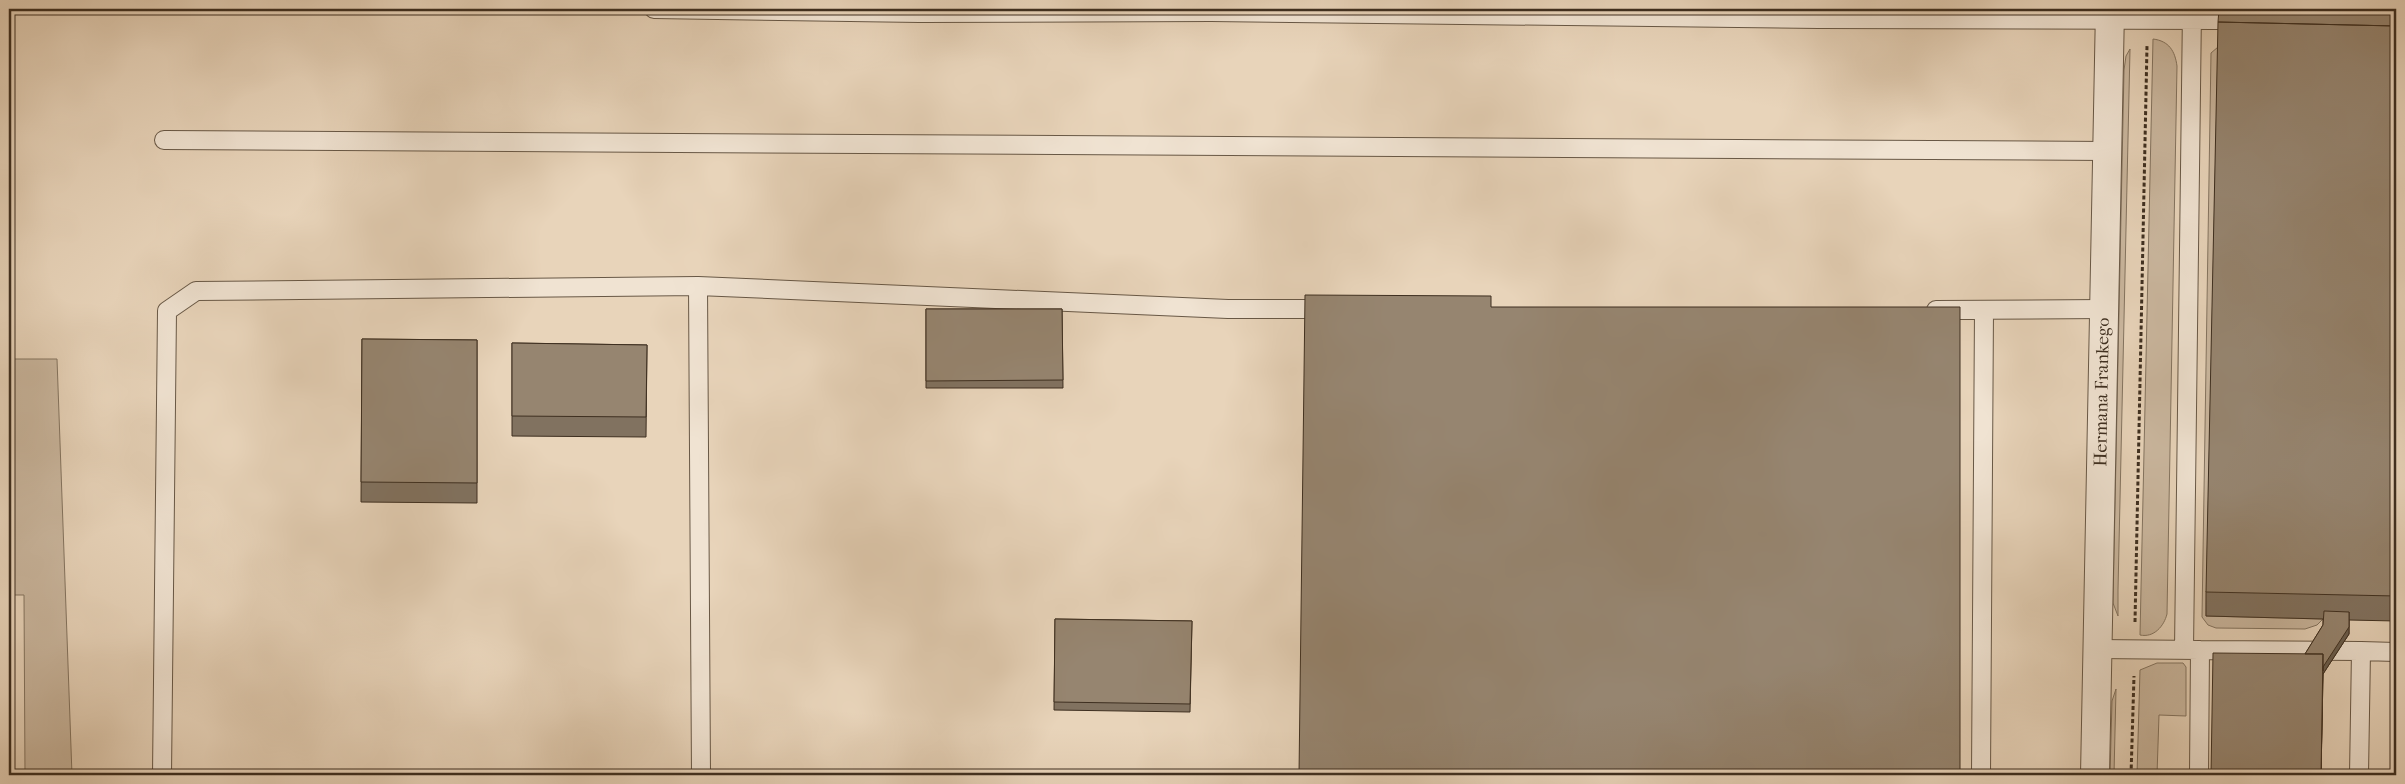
<svg xmlns="http://www.w3.org/2000/svg" width="2405" height="784" font-family="'IM FELL French Canon',serif">
<style>
.green{fill:#cbb8a0;stroke:#847460}
.lines{fill:none;stroke-linecap:round;stroke-linejoin:round}
.service-casing{stroke:#685846;stroke-width:20}
.minor-casing{stroke:#685846;stroke-width:30}
.path{stroke:#3e2f20;stroke-width:3;stroke-dasharray:4 2.5;stroke-linecap:butt}
.service{stroke:#f0e3d2;stroke-width:18}
.minor{stroke:#f0e3d2;stroke-width:28}
.wall{fill:#817260;stroke:#3e2f20}
.shaded-wall{fill:#695d4e;stroke:#3e2f20}
.building{fill:#968570;stroke:#3e2f20}
.labels{text-anchor:middle;dominant-baseline:central;stroke-width:5;stroke-linejoin:round;paint-order:stroke}
.street-label{font-size:18px;fill:#3e2f20;stroke:#f0e3d2}
</style>
<rect width="100%" height="100%" fill="#e8d4ba"/>
<filter id="stains"><feTurbulence type="fractalNoise" baseFrequency=".004" numOctaves="4"/><feColorMatrix values="0 0 0 0 .2 0 0 0 0 .09 0 0 0 0 .02 0 0 0 .5 -.17"/></filter>
<radialGradient id="worn" r=".72"><stop offset=".6" stop-color="#630" stop-opacity="0"/><stop offset="1" stop-color="#630" stop-opacity=".3"/></radialGradient>
<!-- green -->
<path class="green" d="M2153,39C2169,41 2175,51 2177,66L2167,614C2164,626 2154,638 2140,635Z
M2218,47L2206,616L2323,619L2317,625L2305,629L2216,628L2208,625L2202,617L2211,53Z
M2130,49L2118,590V616L2113,603L2124,70L2126,56Z
M9,359H57L72,775H25L24,595H9Z
M2157,663H2183L2186,667V716L2159,715L2157,775H2137L2140,670Z
M2116,689L2114,775H2110L2112,701Z"/>
<g class="lines">
<defs>
<path id="service" d="M654,9L920,13L1211,12L1819,19L2220,20
M164,140L2107,151
M1936,310L2104,309
M2098,649L2200,650L2199,775
M2184,650L2192,9
M2200,650L2361,651
M162,775L167,311L196,291L698,286
M701,775L698,286L1228,309H1328
M1981,775L1984,310
M2359,775L2361,651L2396,652"/>
<path id="minor" d="M2095,775L2110,9"/>
</defs>
<!-- service casing -->
<use href="#service" class="service-casing"/>
<!-- minor casing -->
<use href="#minor" class="minor-casing"/>
<!-- path -->
<path class="path" d="M2135,622L2147,46
M2131,775L2134,676"/>
<!-- service -->
<use href="#service" class="service"/>
<!-- minor -->
<use href="#minor" class="minor"/>
</g>
<!-- wall -->
<path class="wall" d="M2396,9V621L2349,620V634L2323,674L2321,775H2211L2305,654L2323,625V619L2206,616V592Z
M926,309H1062L1063,388H926Z
M362,339L477,340V503L361,502Z
M512,343L647,345L646,437L512,436Z
M1055,619L1192,621L1190,712L1054,710Z"/>
<!-- shaded-wall -->
<path class="shaded-wall" d="M2349,612V634L2323,674L2321,775L2323,654V667Z"/>
<!-- building -->
<path class="building" d="M2219,9H2396V26L2218,22Z
M2218,22L2396,26V596L2206,592Z
M1305,295L1491,296V307H1960V775H1299Z
M926,309H1062L1063,380L926,381Z
M362,339L477,340V483L361,482Z
M512,343L647,345L646,417L512,416Z
M2324,611L2349,612V627L2323,667V671V654H2305L2323,625Z
M1055,619L1192,621L1190,704L1054,702Z
M2213,653L2323,654L2321,775H2211Z"/>
<g class="labels">
<!-- street labels -->
<g class="street-label">
<text transform="translate(2102 392) rotate(-89)">Hermana Frankego</text>
</g>
</g>
<!-- margin -->
<rect width="2405" height="784" fill="none" stroke="#e8d4ba" stroke-width="30"/>
<rect x="10" y="10" width="2385" height="764" fill="none" stroke="#3e2f20" stroke-width="2.5"/>
<rect x="15" y="15" width="2375" height="754" fill="none" stroke="#3e2f20"/>
<rect width="100%" height="100%" filter="url(#stains)"/>
<rect width="100%" height="100%" fill="url(#worn)"/>
</svg>
